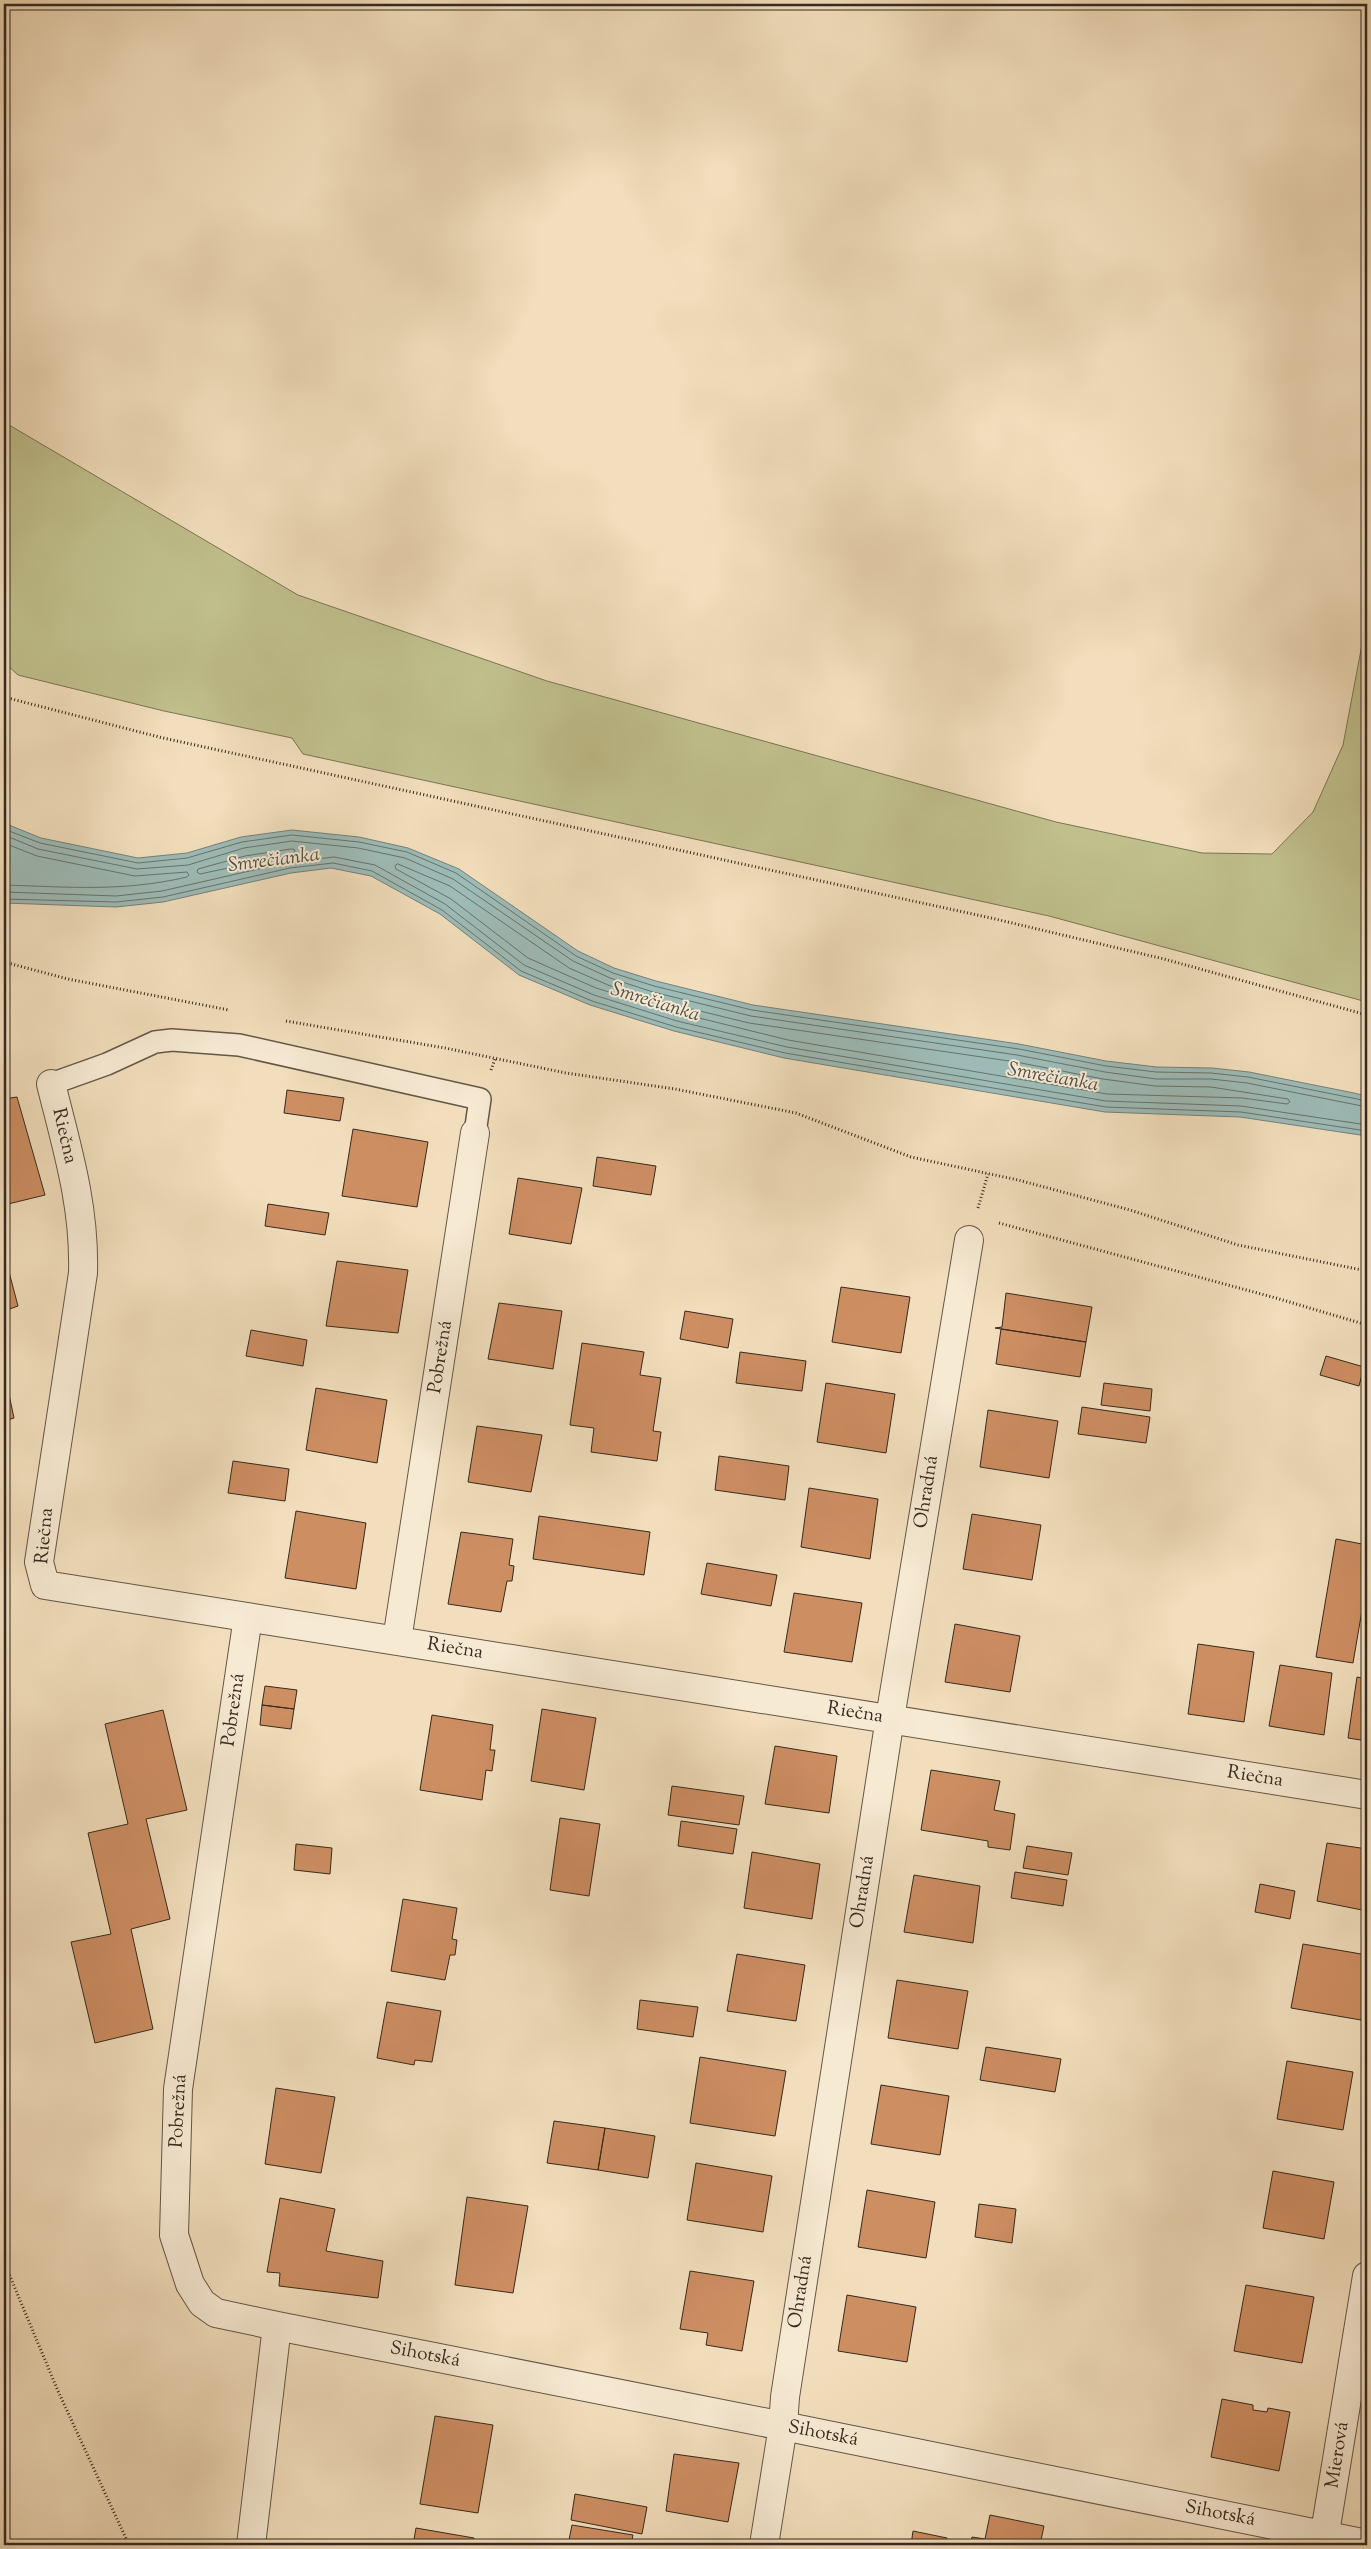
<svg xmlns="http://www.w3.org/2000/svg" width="1371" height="2549" font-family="'Sorts Mill Goudy',serif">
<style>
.green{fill:#c0c08d;stroke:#7a7556}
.water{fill:#9dbbb7;stroke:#73817b}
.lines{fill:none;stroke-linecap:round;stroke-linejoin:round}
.shore{stroke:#69726c;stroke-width:1}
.building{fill:#cd8e62;stroke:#352a20}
.service-casing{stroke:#645747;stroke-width:24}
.minor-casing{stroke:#645747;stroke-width:30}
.path{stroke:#352a20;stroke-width:3;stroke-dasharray:1 2.5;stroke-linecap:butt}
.service{stroke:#f7ead3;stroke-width:21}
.minor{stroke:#f7ead3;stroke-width:28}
.labels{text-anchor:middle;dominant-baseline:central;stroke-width:4;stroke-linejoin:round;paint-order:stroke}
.street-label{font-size:19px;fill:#352a20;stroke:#f7ead3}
.water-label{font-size:20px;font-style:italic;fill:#4f4e46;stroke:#f7ead3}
</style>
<rect width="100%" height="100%" fill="#f2debc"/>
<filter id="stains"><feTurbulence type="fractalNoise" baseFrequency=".004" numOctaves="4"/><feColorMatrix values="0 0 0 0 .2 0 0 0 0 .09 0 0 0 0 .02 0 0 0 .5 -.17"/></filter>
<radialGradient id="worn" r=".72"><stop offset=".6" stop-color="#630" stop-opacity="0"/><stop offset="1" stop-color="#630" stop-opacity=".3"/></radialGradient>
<!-- green -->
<path class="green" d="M4,422L298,595L547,681L1056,822L1202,853L1272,854L1313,812L1343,745L1367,618V1002L1049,916L303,754L292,738L164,711L18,675L4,662Z"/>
<!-- water -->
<path class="water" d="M4,823L41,838L138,858L187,853L241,837L292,830L359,837L408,848L459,869L578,951L614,968L656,981L753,1005L1019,1044L1106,1061L1157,1067L1212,1068L1249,1072L1354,1093L1367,1096V1136L1240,1117L1105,1112L784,1058L674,1031L590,1005L519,975L440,914L371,876L331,868L291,873L163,902L116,907L4,903Z"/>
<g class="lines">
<!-- shore -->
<path class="shore" d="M4,829L40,843L138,863L187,858L242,842L292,835L359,842L407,852L456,873L576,956L613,973L654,986L752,1010L1019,1049L1106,1066L1156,1072L1211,1073L1248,1077L1367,1101
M4,835L38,849L137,869L188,865L244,848L292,841L358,848L405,858L453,879L573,961L610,978L653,992L751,1016L1017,1055L1105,1072L1156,1079H1211L1247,1083L1367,1107
M4,843L37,856L135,876L187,872L189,875L187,877C123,892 69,887 4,885
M292,849L295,850L294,854L200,874L197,872L198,869L245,856Z
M398,864L450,886L569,968L608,985L651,999L749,1023L1016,1062L1103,1079L1155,1086L1211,1087L1288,1099L1290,1102L1287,1104L1242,1098L1107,1094L788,1040L679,1013L596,988L528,958L451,899L396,869L395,866Z
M4,892L116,896L162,891L289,862L334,857L375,865L445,904L524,965L594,995L677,1021L787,1047L1106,1101L1241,1106L1367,1125
M4,899L116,902L163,897L290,868L333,863L372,871L442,910L521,971L592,1001L676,1027L785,1053L1106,1107L1241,1112L1367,1131"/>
</g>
<!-- building -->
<path class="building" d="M287,1090L344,1098L340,1121L284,1113Z
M17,1097L45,1195L4,1205V1099Z
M353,1129L428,1142L417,1207L342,1196Z
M597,1157L656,1166L651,1195L593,1186Z
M518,1178L582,1188L571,1244L509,1234Z
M268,1204L329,1213L325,1235L265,1226Z
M4,1253L18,1306L4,1311Z
M337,1261L408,1270L398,1333L326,1326Z
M841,1287L910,1297L901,1353L832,1342Z
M1006,1293L1092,1307L1086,1342L995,1328L1002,1327Z
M499,1303L562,1311L553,1369L488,1359Z
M685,1311L733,1319L728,1348L680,1339Z
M1001,1329L1086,1342L1080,1377L996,1364Z
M251,1330L307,1340L303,1366L246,1356Z
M582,1343L644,1352L640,1375L661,1378L653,1431L661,1432L657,1461L591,1452L594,1428L570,1425Z
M740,1352L806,1361L802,1391L736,1383Z
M1326,1356L1364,1367L1359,1386L1320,1375Z
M4,1371L14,1418L4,1421Z
M826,1383L895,1394L886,1453L817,1442Z
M1104,1383L1152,1389L1150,1411L1101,1405Z
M316,1388L387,1400L377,1463L306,1450Z
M1082,1407L1150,1417L1146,1443L1078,1434Z
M988,1410L1058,1421L1049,1478L980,1467Z
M477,1426L542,1435L531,1492L468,1482Z
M719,1456L789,1466L785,1500L715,1490Z
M233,1461L289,1469L285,1501L228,1493Z
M809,1488L878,1499L870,1559L801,1547Z
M296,1511L366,1523L356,1589L285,1578Z
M972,1514L1041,1525L1032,1580L963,1569Z
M539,1516L650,1532L644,1575L533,1559Z
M461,1532L513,1539L509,1565L514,1566L512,1581H507L501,1612L448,1604Z
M1336,1539L1367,1545V1581L1353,1663L1316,1657Z
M707,1563L777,1575L771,1606L701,1594Z
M794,1593L862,1603L852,1662L784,1652Z
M955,1624L1020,1636L1010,1692L945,1682Z
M1198,1644L1254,1652L1244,1722L1188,1714Z
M1280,1665L1332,1673L1324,1735L1269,1726Z
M1357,1677L1367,1679V1741L1348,1738Z
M265,1686L297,1690L294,1709L262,1705Z
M262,1705L294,1709L291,1729L260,1725Z
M542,1709L596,1718L584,1790L531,1781Z
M163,1710L187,1810L146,1819L170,1919L131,1929L153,2029L95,2043L71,1942L111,1934L88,1833L128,1824L105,1724Z
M432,1715L493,1725L490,1750H495L492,1771L486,1770L482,1800L420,1790Z
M775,1746L837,1756L829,1813L765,1804Z
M931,1770L1000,1781L994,1810L1015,1814L1010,1850L988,1847V1841L921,1830Z
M672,1786L744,1796L739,1825L668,1815Z
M560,1818L600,1824L589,1896L550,1890Z
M681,1821L737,1829L733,1854L678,1846Z
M1327,1843L1367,1849V1911L1317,1901Z
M296,1844L332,1848L330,1874L294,1870Z
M1027,1846L1072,1853L1068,1875L1023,1868Z
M752,1852L820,1864L812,1919L744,1908Z
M1015,1872L1067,1880L1063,1906L1011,1898Z
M914,1875L980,1886L973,1943L904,1932Z
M1260,1884L1295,1891L1290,1919L1255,1912Z
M403,1899L457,1908L452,1939L457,1940L455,1955H450L445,1980L391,1971Z
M1303,1944L1367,1955V1984L1361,2020L1291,2008Z
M737,1954L805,1965L796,2021L727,2011Z
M897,1980L968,1991L958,2049L888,2038Z
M640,2000L698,2007L693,2037L637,2029Z
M387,2002L441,2011L432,2062L415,2060L414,2065L377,2058Z
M986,2047L1061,2059L1055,2092L980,2080Z
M700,2057L786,2071L775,2136L690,2123Z
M1287,2061L1353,2072L1343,2130L1277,2119Z
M881,2085L949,2096L940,2155L871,2144Z
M276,2088L335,2097L321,2173L265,2164Z
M554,2121L605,2128L598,2170L547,2163Z
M605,2128L655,2136L648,2178L598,2170Z
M696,2163L772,2176L763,2232L687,2220Z
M1273,2171L1334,2182L1324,2239L1263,2228Z
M867,2190L935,2202L926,2258L858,2247Z
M467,2197L528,2206L513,2293L455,2285Z
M280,2198L335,2209L326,2251L383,2261L378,2298L279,2286L280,2273L267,2272Z
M979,2204L1016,2209L1012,2243L975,2237Z
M690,2271L754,2281L742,2351L706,2345L708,2333L680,2329Z
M1246,2285L1314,2297L1302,2363L1234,2351Z
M847,2295L916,2307L907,2362L838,2351Z
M1222,2399L1253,2405V2410L1267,2412L1268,2408L1290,2412L1279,2471L1211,2457Z
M435,2416L493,2425L478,2513L420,2504Z
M674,2454L739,2463L728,2522L666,2511Z
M575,2494L647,2507L642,2534L571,2520Z
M990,2515L1044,2526L1040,2545H970L972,2537L985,2539Z
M572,2525L633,2535L631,2545H568Z
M416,2528L474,2538L473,2545H413Z
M913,2531L947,2538L945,2545H911Z"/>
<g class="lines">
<defs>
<path id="service" d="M51,1084L107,1064L155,1042L172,1040L239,1045L480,1099L475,1133"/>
<path id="minor" d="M51,1084C67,1148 85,1206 83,1273L39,1562L45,1585L1367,1795
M248,1617L178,2089L174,2235L190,2284L202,2303L216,2313L277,2326L783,2426L1367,2544
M397,1640L475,1133
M251,2545L277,2326
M764,2545L783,2426L785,2397L890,1718L969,1240
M1323,2545L1367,2276"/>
</defs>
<!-- service casing -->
<use href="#service" class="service-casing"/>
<!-- minor casing -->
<use href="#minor" class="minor-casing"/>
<!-- path -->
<path class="path" d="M4,697L163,738L991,918L1164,959L1367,1015
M4,962L68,979L229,1010
M286,1021L445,1048L566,1073L675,1089L796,1113L911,1157L1018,1180L1130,1210L1238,1245L1367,1271
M491,1070L495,1059
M978,1208L988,1174
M999,1223L1276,1298L1367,1325
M4,2262L58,2391L129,2545"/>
<!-- service -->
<use href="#service" class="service"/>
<!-- minor -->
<use href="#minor" class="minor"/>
</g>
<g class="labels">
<!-- street labels -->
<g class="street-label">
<text transform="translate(64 1136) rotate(77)">Riečna</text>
<text transform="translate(441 1357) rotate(-81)">Pobrežná</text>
<text transform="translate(927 1492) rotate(-81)">Ohradná</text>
<text transform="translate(45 1536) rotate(-85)">Riečna</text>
<text transform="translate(455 1649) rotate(9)">Riečna</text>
<text transform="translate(234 1710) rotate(-82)">Pobrežná</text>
<text transform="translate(855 1713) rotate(9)">Riečna</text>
<text transform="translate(1255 1777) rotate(9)">Riečna</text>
<text transform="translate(863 1892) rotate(-81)">Ohradná</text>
<text transform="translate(179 2111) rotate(-87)">Pobrežná</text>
<text transform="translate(801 2292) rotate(-81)">Ohradná</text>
<text transform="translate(425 2355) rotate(11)">Sihotská</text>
<text transform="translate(823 2434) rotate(11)">Sihotská</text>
<text transform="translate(1338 2455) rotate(-81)">Mierová</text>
<text transform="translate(1220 2514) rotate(11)">Sihotská</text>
</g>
<!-- water labels -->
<g class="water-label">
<text transform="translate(274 861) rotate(-7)">Smrečianka</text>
<text transform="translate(655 1003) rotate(17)">Smrečianka</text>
<text transform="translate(1053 1078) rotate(10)">Smrečianka</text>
</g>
</g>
<!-- margin -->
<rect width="1371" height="2549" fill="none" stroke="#f2debc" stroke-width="20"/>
<rect x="5" y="5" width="1361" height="2539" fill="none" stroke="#352a20" stroke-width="2.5"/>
<rect x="10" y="10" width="1351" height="2529" fill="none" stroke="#352a20"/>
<rect width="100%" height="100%" filter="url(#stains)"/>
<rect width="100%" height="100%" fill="url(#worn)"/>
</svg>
